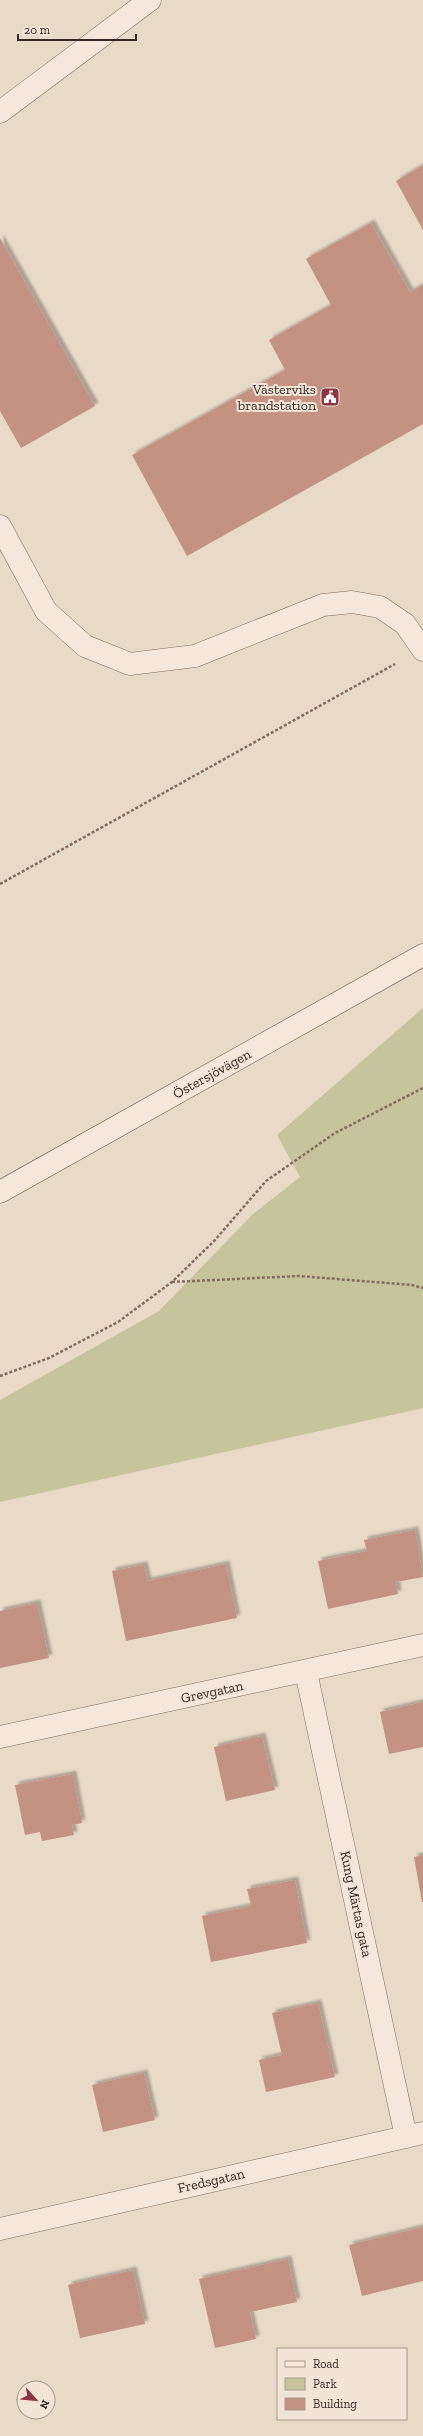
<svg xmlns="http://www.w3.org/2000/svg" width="423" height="2436" font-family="'Zilla Slab',serif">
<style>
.green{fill:#c6c49c}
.building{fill:#c39282;filter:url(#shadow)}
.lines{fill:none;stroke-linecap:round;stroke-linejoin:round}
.street-casing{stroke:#836c5f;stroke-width:23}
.secondary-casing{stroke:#654e42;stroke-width:23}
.path{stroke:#836c5f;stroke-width:2.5;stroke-dasharray:3 2;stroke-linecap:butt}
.street{stroke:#f5e8da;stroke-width:22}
.secondary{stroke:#f5e8da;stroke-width:22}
.labels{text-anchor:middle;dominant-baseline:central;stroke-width:4;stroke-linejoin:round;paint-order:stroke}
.poi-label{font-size:14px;fill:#352721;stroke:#f2e5d6;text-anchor:end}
.street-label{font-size:14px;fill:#352721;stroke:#f2e5d6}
</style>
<defs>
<filter id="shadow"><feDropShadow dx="3.5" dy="-3.5" stdDeviation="1" flood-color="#0004"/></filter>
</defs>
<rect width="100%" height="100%" fill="#e9dac7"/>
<!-- green -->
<path class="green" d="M423,1008V1408L0,1502V1400L159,1311L253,1214L300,1177L277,1135Z"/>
<!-- building -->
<path class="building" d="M423,165V230L396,181Z
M371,223L410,292L423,285V424L187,556L132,455L285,370L269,340L331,305L306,259Z
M0,238L95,406L21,448L0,411Z
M415,1530L423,1577L396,1582L398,1594L328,1609L318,1561L367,1551L364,1540Z
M226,1564L237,1618L126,1641L112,1571L144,1565L148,1581Z
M37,1603L49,1658L0,1668V1611Z
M423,1702V1747L389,1754L380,1712Z
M262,1736L275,1790L226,1801L214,1747Z
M73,1774L82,1823L72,1825L74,1835L42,1841L40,1832L25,1835L15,1785Z
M423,1855V1902H422L414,1857Z
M295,1880L307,1943L211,1962L202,1916L251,1906L247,1889Z
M318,2003L335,2077L266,2092L259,2060L282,2055L272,2013Z
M144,2073L155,2120L103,2132L92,2085Z
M423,2227V2281L362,2296L349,2245Z
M288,2259L297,2302L250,2312L256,2339L215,2348L199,2279Z
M133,2270L145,2324L80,2338L68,2285Z"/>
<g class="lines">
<defs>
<path id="street" d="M0,112L150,0
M0,526L46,611L85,646L130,664L195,656L323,605L352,602L380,607L405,624L423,650
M306,1672L406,2137
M0,1737L423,1645
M0,2229L423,2133"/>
<path id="secondary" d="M0,1192L423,955"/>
</defs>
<!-- street casing -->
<use href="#street" class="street-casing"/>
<!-- secondary casing -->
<use href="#secondary" class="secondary-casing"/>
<!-- path -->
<path class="path" d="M0,884L395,664
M172,1282L299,1276L412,1285L423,1288
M0,1376L49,1358L118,1322L172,1282L215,1240L266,1181L335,1133L423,1088"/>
<!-- street -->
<use href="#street" class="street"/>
<!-- secondary -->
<use href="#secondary" class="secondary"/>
</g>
<!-- icons -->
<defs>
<symbol id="civic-square" viewBox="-11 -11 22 22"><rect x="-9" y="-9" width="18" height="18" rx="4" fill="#8b3644" stroke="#f2e5d6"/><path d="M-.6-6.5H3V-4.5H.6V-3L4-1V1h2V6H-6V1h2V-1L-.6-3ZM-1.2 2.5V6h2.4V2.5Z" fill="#fff"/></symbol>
</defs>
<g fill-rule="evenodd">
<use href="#civic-square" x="319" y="386" width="22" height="22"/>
</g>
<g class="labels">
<!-- poi labels -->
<g class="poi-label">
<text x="316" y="389">Västerviks<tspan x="316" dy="16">brandstation</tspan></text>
</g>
<!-- street labels -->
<g class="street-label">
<text transform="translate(212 1074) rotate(-29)">Östersjövägen</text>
<text transform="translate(212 1692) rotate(-12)">Grevgatan</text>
<text transform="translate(356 1904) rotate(78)">Kung Märtas gata</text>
<text transform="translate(211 2181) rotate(-13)">Fredsgatan</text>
</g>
</g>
<!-- legend -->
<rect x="277" y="2348" width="130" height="72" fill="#f2e5d6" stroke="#a6998e"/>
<rect x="285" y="2361" width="20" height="6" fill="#f5e8da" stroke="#a6998e"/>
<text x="313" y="2368" font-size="12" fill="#352721">Road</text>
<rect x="285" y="2378" width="20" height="12" fill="#c6c49c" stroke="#a6998e"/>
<text x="313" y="2388" font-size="12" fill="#352721">Park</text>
<rect x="285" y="2398" width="20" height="12" fill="#c39282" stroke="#a6998e"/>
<text x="313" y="2408" font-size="12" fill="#352721">Building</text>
<!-- north arrow -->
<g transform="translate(36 2400) rotate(117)"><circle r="19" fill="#f2e5d6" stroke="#a6998e"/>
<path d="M0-3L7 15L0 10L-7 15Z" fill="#8b3644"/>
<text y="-6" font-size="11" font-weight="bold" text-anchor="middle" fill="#352721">N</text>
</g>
<!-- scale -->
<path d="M18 34v6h118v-6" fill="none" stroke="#352721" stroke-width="2"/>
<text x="24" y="34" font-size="12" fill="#352721" stroke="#f2e5d6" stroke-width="3" paint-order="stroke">20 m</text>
</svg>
